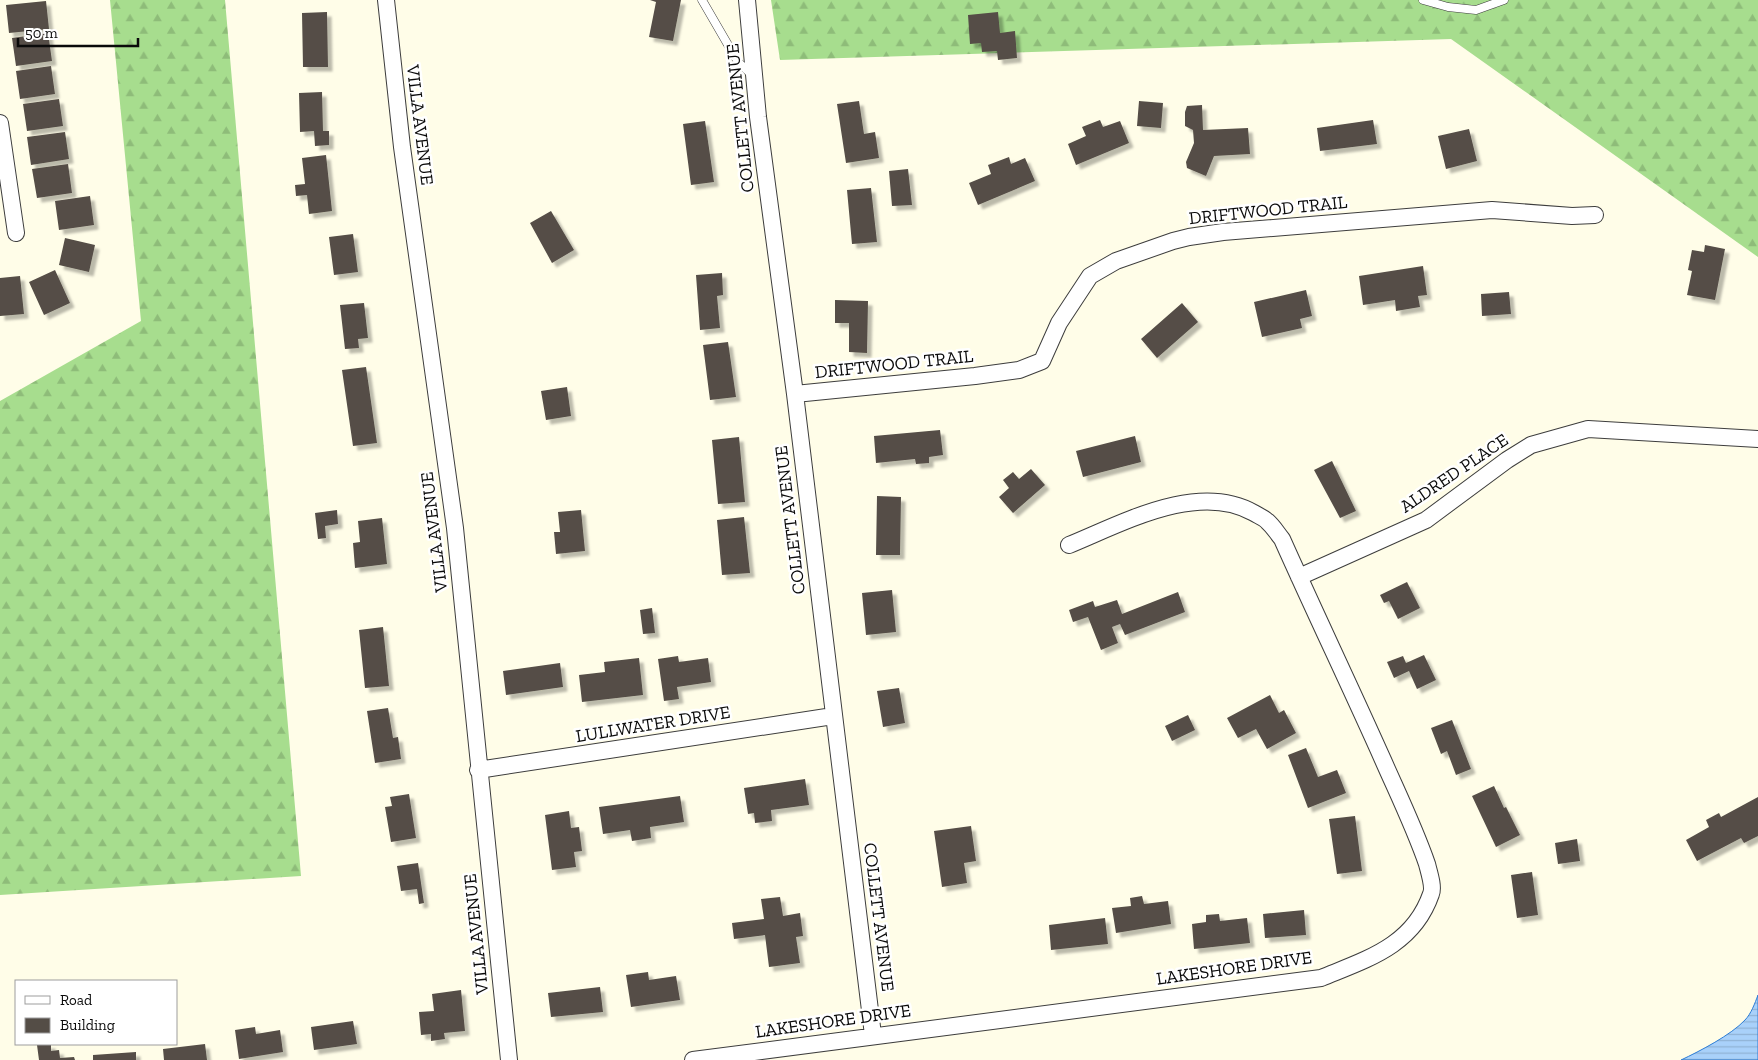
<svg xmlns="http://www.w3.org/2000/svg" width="1758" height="1060" font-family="'Zilla Slab',serif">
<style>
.forest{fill:url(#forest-firs)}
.water{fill:url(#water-rules);stroke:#2b7cd6}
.building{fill:#544d46;filter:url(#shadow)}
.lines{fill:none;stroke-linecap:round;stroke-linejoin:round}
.lane-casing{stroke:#3d3d3d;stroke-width:9}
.street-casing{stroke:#3d3d3d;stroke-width:18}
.lane{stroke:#fff;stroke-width:8}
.street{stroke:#fff;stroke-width:16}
.labels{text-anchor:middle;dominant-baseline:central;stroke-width:5;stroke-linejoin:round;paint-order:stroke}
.street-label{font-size:18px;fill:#0a0a0a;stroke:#fff}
</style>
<defs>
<pattern id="forest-firs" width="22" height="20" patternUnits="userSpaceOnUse" patternTransform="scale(1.25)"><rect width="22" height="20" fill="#a7dd8e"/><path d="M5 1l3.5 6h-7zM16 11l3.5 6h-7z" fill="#8ebc79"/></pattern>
<pattern id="water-rules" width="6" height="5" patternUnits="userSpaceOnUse" patternTransform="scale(1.25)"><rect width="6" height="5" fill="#a9d1fa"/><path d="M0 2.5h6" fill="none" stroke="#90b2d5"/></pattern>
<filter id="shadow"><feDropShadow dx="4.5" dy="4.5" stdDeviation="1" flood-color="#0004"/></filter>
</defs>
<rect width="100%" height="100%" fill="#fffde8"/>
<!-- forest -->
<path class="forest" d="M110,0H225L301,876L0,895V401L141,321Z
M771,0H1758V257L1451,39L780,60Z"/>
<!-- water -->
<path class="water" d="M1758,995V1060H1681C1700,1051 1731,1035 1745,1020C1751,1014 1755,1003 1758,995Z"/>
<!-- building -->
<path class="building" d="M650,0H681L673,41L649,37L656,2Z
M46,1L49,29L9,33L6,5Z
M327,12L328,67H303L302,13Z
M998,12L1000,33L1015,31L1017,58L998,60L997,51L982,52L981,43L970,44L968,15Z
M48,33L52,61L16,66L12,38Z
M51,66L55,94L20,99L16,71Z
M322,92L323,131H329V145L315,146L314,131L300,132L299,93Z
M59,99L63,126L27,131L23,104Z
M859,101L864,134L875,132L879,158L846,163L837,104Z
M1139,101L1163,103L1161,128L1137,126Z
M1202,105L1203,130L1248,128L1250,154L1214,156L1206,176L1187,168L1186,162L1194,143L1193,130L1185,126V112L1187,106Z
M1100,120L1103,127L1120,121L1129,143L1076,165L1068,144L1086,136L1082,127Z
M1373,120L1377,144L1320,151L1317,128Z
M705,121L714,182L691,185L683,124Z
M1469,129L1477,161L1446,169L1438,136Z
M65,132L69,159L31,165L27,137Z
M326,155L332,211L309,214L307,195L296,196L295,185L305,184L302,158Z
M1009,157L1011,164L1025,158L1035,181L978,205L969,183L991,174L988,165Z
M68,164L72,193L37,198L32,169Z
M908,169L912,205L892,206L889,171Z
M871,188L877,242L852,244L847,190Z
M90,196L94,225L59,230L55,201Z
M551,211L574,250L552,263L530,223Z
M353,234L358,272L334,275L329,237Z
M65,238L95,245L89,272L59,265Z
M1705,245L1725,249L1715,300L1687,295L1692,271L1688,270L1692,250L1704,252Z
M1423,266L1427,295L1418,296L1420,307L1396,311L1395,300L1363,305L1359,276Z
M55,270L70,303L44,315L29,282Z
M722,273L723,295L717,296L720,328L700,330L696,275Z
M20,276L24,314L0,316V278Z
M1306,290L1312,316L1300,319L1302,328L1262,337L1254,302Z
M1509,292L1511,314L1482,316L1481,294Z
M835,300L868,301L867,353L849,352V323H835Z
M364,303L368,338L358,339L359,348L345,349L340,305Z
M1182,303L1198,322L1157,358L1141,339Z
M728,342L736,397L710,400L703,345Z
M366,367L377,443L353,446L342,370Z
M567,387L571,416L546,420L541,391Z
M940,430L943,455L929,457V463L916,464L915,459L876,463L874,436Z
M1135,436L1141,462L1083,477L1076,451Z
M739,437L745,502L718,504L712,440Z
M1332,461L1356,511L1340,518L1314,470Z
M1031,469L1045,485L1013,513L999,497L1009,488L1003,480L1013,472L1019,479Z
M877,496L901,497L900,555H876Z
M337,510L338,524L325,526L326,538L318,539L315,513Z
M581,510L585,551L556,554L554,532H560L558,512Z
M744,517L750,573L722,575L717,520Z
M382,518L387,564L355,568L353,543L360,542L358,521Z
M1407,582L1420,608L1398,619L1389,601L1384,603L1380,595Z
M892,590L896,632L866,635L862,593Z
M1178,592L1185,612L1125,635L1120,624L1112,627L1118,643L1101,650L1088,617L1073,622L1069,610L1093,601L1095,607L1117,600L1122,614Z
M652,608L655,633L643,634L640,610Z
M383,627L389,686L365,688L359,630Z
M1424,655L1436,680L1417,689L1409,671L1394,678L1387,662L1403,656L1406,663Z
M678,656L679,662L708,658L711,682L677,687L679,699L664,701L658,659Z
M639,658L643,695L582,702L579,675L605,672L604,662Z
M560,663L563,687L506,695L503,671Z
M899,688L905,723L883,727L877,691Z
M1270,695L1279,713L1284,710L1296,733L1267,749L1256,729L1238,738L1227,718Z
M388,708L393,738L398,737L401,759L375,763L367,711Z
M1188,715L1195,730L1172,741L1165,726Z
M1452,720L1471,769L1456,775L1447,751L1441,754L1431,728Z
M1306,748L1318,777L1337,770L1346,793L1308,808L1288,755Z
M805,779L809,805L771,810L772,821L755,823L754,813L748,814L744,788Z
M1494,786L1504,808L1506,807L1520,835L1496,847L1472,796Z
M409,794L416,838L391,842L385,807L392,806L390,797Z
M680,796L684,822L650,827L651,838L632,841L630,830L603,834L599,807Z
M1758,797V836L1744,843L1741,838L1697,861L1686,840L1709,827L1706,820L1719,813L1721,817Z
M569,811L571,828L579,827L582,851L574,852L576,867L552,870L545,815Z
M1355,816L1362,871L1337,874L1329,819Z
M971,826L976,861L964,863L967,883L942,887L934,831Z
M1577,839L1580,861L1558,864L1555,843Z
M418,863L424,903L419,904L417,889L401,891L397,866Z
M1532,872L1538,915L1517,918L1511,875Z
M1142,896L1144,904L1168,901L1171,924L1116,933L1112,908L1131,906L1130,898Z
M780,897L783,916L800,913L803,936L796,937L800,963L769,967L765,935L734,939L732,923L764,919L761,899Z
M1304,910L1306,935L1265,938L1263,914Z
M1219,914L1220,921L1247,918L1250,943L1194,949L1192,924L1206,922V915Z
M1105,918L1108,944L1051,950L1049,925Z
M648,972L649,980L676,976L680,1000L631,1007L626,975Z
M600,987L603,1012L551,1017L548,993Z
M461,990L465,1031L444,1033L445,1039L431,1041V1034L421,1035L419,1012L434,1011L432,994Z
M353,1021L357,1044L314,1050L311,1027Z
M255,1027L256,1034L280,1030L283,1052L239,1059L235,1030Z
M51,1044V1051L59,1050L60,1058L74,1057L75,1060H39L37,1045Z
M205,1044L207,1060H164L163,1049Z
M136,1052V1060H93V1055Z"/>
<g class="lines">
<defs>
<path id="lane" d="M702,0L738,62L751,74
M1423,0L1448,7L1476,10L1504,0"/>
<path id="street" d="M386,0L402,147L455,528L509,1060
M747,0L758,117L795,394L873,1035
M0,123L16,233
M795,394L975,376L1019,370L1042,361L1059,323L1090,276L1116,261L1173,241L1189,237L1223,232L1492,210L1572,216L1595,215
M1299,577L1426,520L1507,460L1531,445L1588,429L1758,439
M478,770L833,716
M693,1060L1321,978C1367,959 1413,946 1431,894C1434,887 1429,872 1427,864C1415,829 1398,794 1383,760C1350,686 1315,613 1282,539C1277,533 1273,526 1267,521C1264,518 1259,516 1254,513C1198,481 1123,523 1069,545"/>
</defs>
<!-- lane casing -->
<use href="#lane" class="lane-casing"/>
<!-- street casing -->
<use href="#street" class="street-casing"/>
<!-- lane -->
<use href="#lane" class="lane"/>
<!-- street -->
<use href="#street" class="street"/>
</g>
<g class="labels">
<!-- street labels -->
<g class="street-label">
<text transform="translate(740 118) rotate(-96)">COLLETT AVENUE</text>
<text transform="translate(420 125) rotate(83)">VILLA AVENUE</text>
<text transform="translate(1268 210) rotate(-6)">DRIFTWOOD TRAIL</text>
<text transform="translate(894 364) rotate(-6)">DRIFTWOOD TRAIL</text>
<text transform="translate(1454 473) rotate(-34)">ALDRED PLACE</text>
<text transform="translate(790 520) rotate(-97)">COLLETT AVENUE</text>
<text transform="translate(434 532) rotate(-97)">VILLA AVENUE</text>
<text transform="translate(653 724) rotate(-9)">LULLWATER DRIVE</text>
<text transform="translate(879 917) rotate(83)">COLLETT AVENUE</text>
<text transform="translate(476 934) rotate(-96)">VILLA AVENUE</text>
<text transform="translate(1234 968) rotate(-8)">LAKESHORE DRIVE</text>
<text transform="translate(833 1021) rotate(-8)">LAKESHORE DRIVE</text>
</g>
</g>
<!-- legend -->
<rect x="15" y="980" width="162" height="65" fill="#ffffff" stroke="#9d9d9d"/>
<rect x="25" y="996" width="25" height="8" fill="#ffffff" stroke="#9d9d9d"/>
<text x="60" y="1005" font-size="15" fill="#0a0a0a">Road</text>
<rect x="25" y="1018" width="25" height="15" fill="#544d46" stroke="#9d9d9d"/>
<text x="60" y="1030" font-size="15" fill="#0a0a0a">Building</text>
<!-- scale -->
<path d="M18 38v8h120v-8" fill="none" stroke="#0a0a0a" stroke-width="2.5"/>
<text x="25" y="38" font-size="15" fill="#0a0a0a" stroke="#ffffff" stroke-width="4" paint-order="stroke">50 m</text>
</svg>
